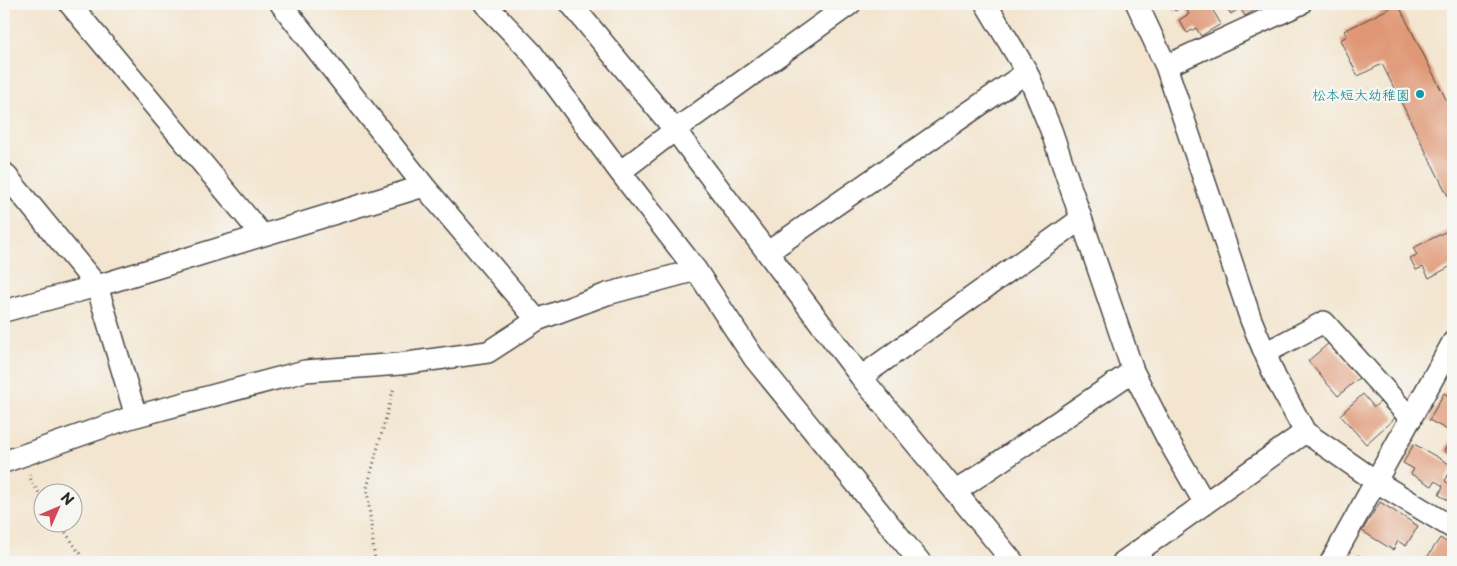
<svg xmlns="http://www.w3.org/2000/svg" width="1457" height="566" font-family="'Playpen Sans','Klee One',sans-serif">
<style>
.building{fill:#df9774}
.lines{fill:none;stroke-linecap:round;stroke-linejoin:round}
.street-casing{stroke:#494744;stroke-width:24}
.path{stroke:#494744;stroke-width:3;stroke-dasharray:1 4;stroke-linecap:butt}
.street{stroke:#fff;stroke-width:21}
.culture-dot{fill:#0f9aa8;stroke:#f6f6f2;stroke-width:2}
.labels{text-anchor:middle;dominant-baseline:central;stroke-width:4.5;stroke-linejoin:round;paint-order:stroke}
.culture-label{font-size:14px;fill:#0d838f;stroke:#f6f6f2;text-anchor:end}
</style>
<rect width="100%" height="100%" fill="#f6f6f2"/>
<filter id="ink" filterUnits="userSpaceOnUse"><feTurbulence type="fractalNoise" baseFrequency=".02" numOctaves="2"/><feDisplacementMap in="SourceGraphic" scale="10" xChannelSelector="R" yChannelSelector="G"/><feConvolveMatrix kernelMatrix="1 2 1 2 8 2 1 2 1" color-interpolation-filters="sRGB"/></filter>
<filter id="wash" filterUnits="userSpaceOnUse"><feTurbulence type="fractalNoise" baseFrequency=".0096" numOctaves="4" result="noise"/><feDisplacementMap in="SourceGraphic" scale="20" xChannelSelector="R" yChannelSelector="G"/><feGaussianBlur stdDeviation="1.12" result="paint"/><feColorMatrix in="noise" values="0 0 0 0 0 0 0 0 0 0 0 0 0 0 0 0 0 1.4 0 .05"/><feComposite in="paint" operator="in"/></filter>
<g filter="url(#wash)">
<rect width="100%" height="100%" fill="#f3e5cf"/>
<g id="blocks">
<!-- building -->
<path class="building" d="M1171,4H1209L1221,24L1201,36L1196,28L1187,33L1179,20L1189,14L1184,5L1175,11Z
M1225,4H1265L1245,16L1240,8L1231,14Z
M1398,4L1453,113V206L1382,64L1358,76L1340,40L1347,36L1344,31Z
M1453,228V265L1429,278L1423,267L1416,270L1410,258L1417,255L1413,248Z
M1329,343L1359,378L1338,396L1308,361Z
M1444,393L1453,399V433L1429,420Z
M1363,394L1374,407L1380,402L1395,418L1366,444L1340,415Z
M1453,435V456L1444,451Z
M1414,444L1453,466L1445,481L1453,486V491L1448,500L1439,495L1443,486L1435,481L1432,486L1411,474L1414,469L1403,463Z
M1380,502L1418,526L1406,546L1398,541L1393,550L1362,531Z
M1440,538L1453,546V562H1424Z
M1358,555L1369,562H1353Z"/>
</g>
</g>
<g filter="url(#ink)">
<use href="#blocks" fill-opacity="0" stroke="#494744" stroke-width="1"/>
<g class="lines">
<defs>
<path id="street" d="M70,4L262,235
M281,4L424,186L537,320
M485,4L531,52L620,172L696,270L754,358L920,562
M571,4L675,130L861,377L1013,562
M986,4L1027,72L1051,130L1133,371L1167,438L1204,502
M1137,4L1166,66L1251,320L1275,377L1305,432L1377,482L1453,528
M1166,66L1300,4
M620,172L675,130L850,4
M4,173L97,286L136,416
M768,252L1027,72
M4,311L97,286L424,186
M1265,353L1324,322L1411,419
M861,377L1081,219
M4,462L129,418L305,371L400,364L488,352L537,320L607,294L696,270
M955,492L1133,371
M1123,562L1305,432
M1331,562L1453,342"/>
</defs>
<!-- street casing -->
<use href="#street" class="street-casing"/>
<!-- path -->
<path class="path" d="M29,474L32,482L42,498
M60,524L80,554L77,562
M375,562L367,488L394,387"/>
<!-- street -->
<use href="#street" class="street"/>
</g>
</g>
<!-- markers -->
<circle class="culture-dot" cx="1420" cy="94" r="5"/>
<g class="labels">
<!-- culture labels -->
<g class="culture-label">
<text x="1410" y="94">松本短大幼稚園</text>
</g>
</g>
<!-- margin -->
<rect width="1457" height="566" fill="none" stroke="#f6f6f2" stroke-width="20"/>
<!-- north arrow -->
<g transform="translate(58 508) rotate(45)"><circle r="24" fill="#f6f6f2" stroke="#a5a5a2"/>
<path d="M0-4L9 19L0 12L-9 19Z" fill="#d1495b"/>
<text y="-8" font-size="14" font-weight="bold" text-anchor="middle" fill="#2b2b2b">N</text>
</g>
</svg>
